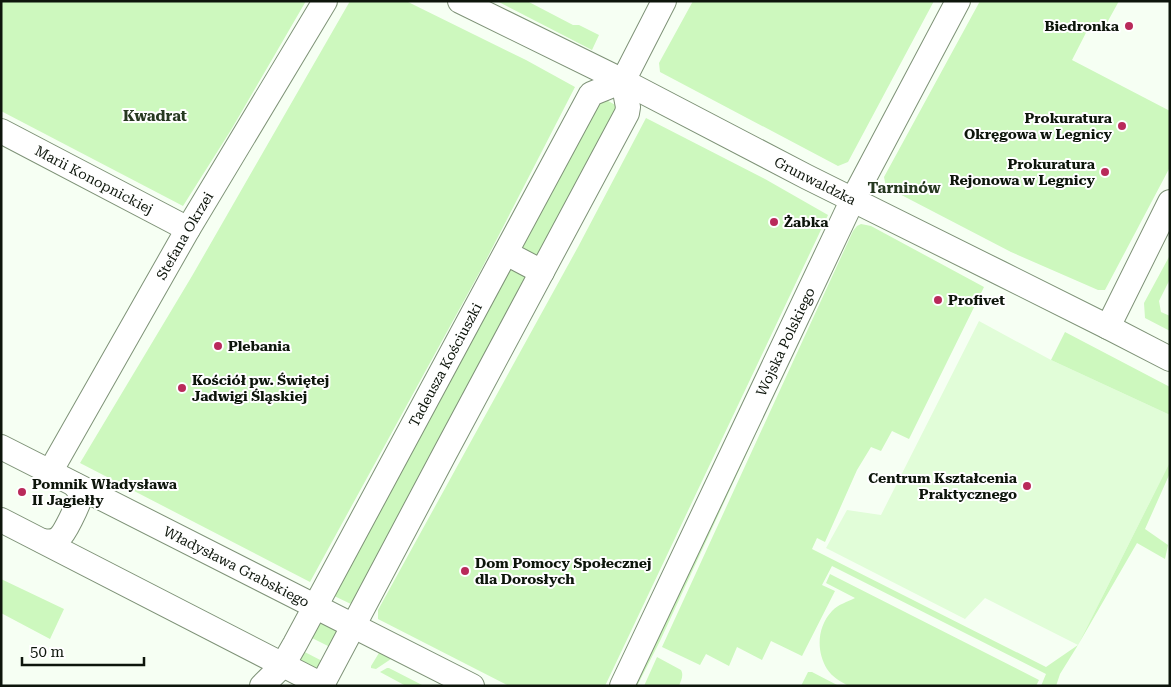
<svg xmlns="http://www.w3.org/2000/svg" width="1171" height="687" font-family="'Roboto Serif',serif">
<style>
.built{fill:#e1fdd8}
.green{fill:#cdf8be}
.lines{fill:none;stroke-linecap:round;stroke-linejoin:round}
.minor-casing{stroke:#7e9277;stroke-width:26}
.minor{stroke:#fff;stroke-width:24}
.poi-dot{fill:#b92a5a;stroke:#fff;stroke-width:2}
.labels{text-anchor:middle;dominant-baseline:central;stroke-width:4;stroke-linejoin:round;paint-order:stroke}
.poi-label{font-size:14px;font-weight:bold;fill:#0d150b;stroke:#fff;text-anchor:start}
.street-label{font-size:14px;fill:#0d150b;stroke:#fff}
.neighbourhood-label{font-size:15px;font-weight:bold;fill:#263820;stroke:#fff}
</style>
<rect width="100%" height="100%" fill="#f6fff3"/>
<!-- built -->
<path class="built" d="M979,321L1051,360L1170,415V462L1078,645L985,598L965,619L826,548L847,510L881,515Z"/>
<!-- green -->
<path class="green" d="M1,1H306L231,130L183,206L1,111Z
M350,1H406L526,60L575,87L483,266L310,582L80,463L192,276Z
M497,1H527L573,25H579L599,35L592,50Z
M693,1H934L848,162L838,166L660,72L659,63Z
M980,1H1119L1103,30L1091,23L1072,60L1170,111V167L1105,290H1098L1011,252L886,187L884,177Z
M597,95L621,108L353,605L330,594Z
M646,118L765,179L828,215L605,686H509L378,619V610L578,247Z
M861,224L871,226L984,287L909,439L892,431L881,451L871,447L857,470L825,542L817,538L812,549L1046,667L1078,645L1170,462V473L1145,529L1168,545L1165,559L1137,543L1078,645L1060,674L1056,686H1041L1046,674L832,566L822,585L835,591L802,656L771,641L762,660L737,647L729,666L706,654L700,665L662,647L853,231L857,226Z
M851,228L660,641L637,686H633Z
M1170,255V279L1159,301L1161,312L1170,316V331L1145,318L1144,303Z
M1065,332L1170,387V415L1051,360Z
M830,574L1039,680L1036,686H849C841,682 832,677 827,669C816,651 817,627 832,611C839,604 847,602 855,598L826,583Z
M1,579L64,609L50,639L1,613Z
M319,621L338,631L334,649L306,635Z
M382,648L397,655L376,669L371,668V666Z
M299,649L326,663C323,666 320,668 315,669C309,669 300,664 299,658C299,655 299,652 299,649Z
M657,657L681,670C684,676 681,680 679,686H644Z
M387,668H389L424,686H406L380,672Z
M808,672H812L839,686H801Z"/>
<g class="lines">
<defs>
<g id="minor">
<path id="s1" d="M460,1L623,81L807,177L1000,273L1108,327L1170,359"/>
<path id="s2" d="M1,131L188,229"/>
<path d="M506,253L542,272"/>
<path d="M1108,327L1170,202"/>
<path id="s3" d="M1,447L472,686"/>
<path id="s4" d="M50,472L188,229L325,1"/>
<path d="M1,520L324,686"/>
<path d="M43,541C49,542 54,542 59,538C65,533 77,507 80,498V492L75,485"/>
<path d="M322,685L445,453L627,113L628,107L623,81L664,1"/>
<path id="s5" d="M262,686L283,665L295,644L591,94L623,81"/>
<path id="s6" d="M622,686L853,199L958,1"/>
</g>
</defs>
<!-- minor casing -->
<use href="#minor" class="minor-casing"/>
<!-- minor -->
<use href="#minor" class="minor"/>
</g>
<!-- markers -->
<g class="poi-dot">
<circle cx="1129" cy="26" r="5"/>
<circle cx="1122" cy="126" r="5"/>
<circle cx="1105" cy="172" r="5"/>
<circle cx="774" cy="222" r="5"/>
<circle cx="938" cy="300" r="5"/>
<circle cx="218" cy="346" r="5"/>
<circle cx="182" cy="388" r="5"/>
<circle cx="1027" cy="486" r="5"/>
<circle cx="22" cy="492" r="5"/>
<circle cx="465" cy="571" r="5"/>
</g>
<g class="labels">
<!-- poi labels -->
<g class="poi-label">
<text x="1119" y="26" text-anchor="end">Biedronka</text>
<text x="1112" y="118" text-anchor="end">Prokuratura<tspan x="1112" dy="16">Okręgowa w Legnicy</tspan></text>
<text x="1095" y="164" text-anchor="end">Prokuratura<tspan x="1095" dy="16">Rejonowa w Legnicy</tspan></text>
<text x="784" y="222">Żabka</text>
<text x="948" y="300">Profivet</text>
<text x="228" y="346">Plebania</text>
<text x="192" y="380">Kościół pw. Świętej<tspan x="192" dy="16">Jadwigi Śląskiej</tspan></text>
<text x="1017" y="478" text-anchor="end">Centrum Kształcenia<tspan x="1017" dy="16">Praktycznego</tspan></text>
<text x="32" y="484">Pomnik Władysława<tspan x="32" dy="16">II Jagiełły</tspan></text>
<text x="475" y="563">Dom Pomocy Społecznej<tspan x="475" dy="16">dla Dorosłych</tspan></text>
</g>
<!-- street labels -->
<g class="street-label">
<text stroke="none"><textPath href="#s2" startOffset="105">Marii Konopnickiej</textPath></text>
<text stroke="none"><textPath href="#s1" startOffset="398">Grunwaldzka</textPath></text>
<text stroke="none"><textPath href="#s4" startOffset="272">Stefana Okrzei</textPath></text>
<text stroke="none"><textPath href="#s6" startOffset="381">Wojska Polskiego</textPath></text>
<text stroke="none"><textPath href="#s5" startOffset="371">Tadeusza Kościuszki</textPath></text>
<text stroke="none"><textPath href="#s3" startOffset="264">Władysława Grabskiego</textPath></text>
</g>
<!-- neighbourhood labels -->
<g class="neighbourhood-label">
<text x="155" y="116">Kwadrat</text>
<text x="904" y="188">Tarninów</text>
</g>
</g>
<!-- border -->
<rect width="1171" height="687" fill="none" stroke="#0d150b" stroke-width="5"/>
<!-- scale -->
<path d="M22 657v8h122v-8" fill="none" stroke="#0d150b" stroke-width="2.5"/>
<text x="30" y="657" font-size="15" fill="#0d150b" stroke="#ffffff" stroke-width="4" paint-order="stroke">50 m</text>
</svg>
